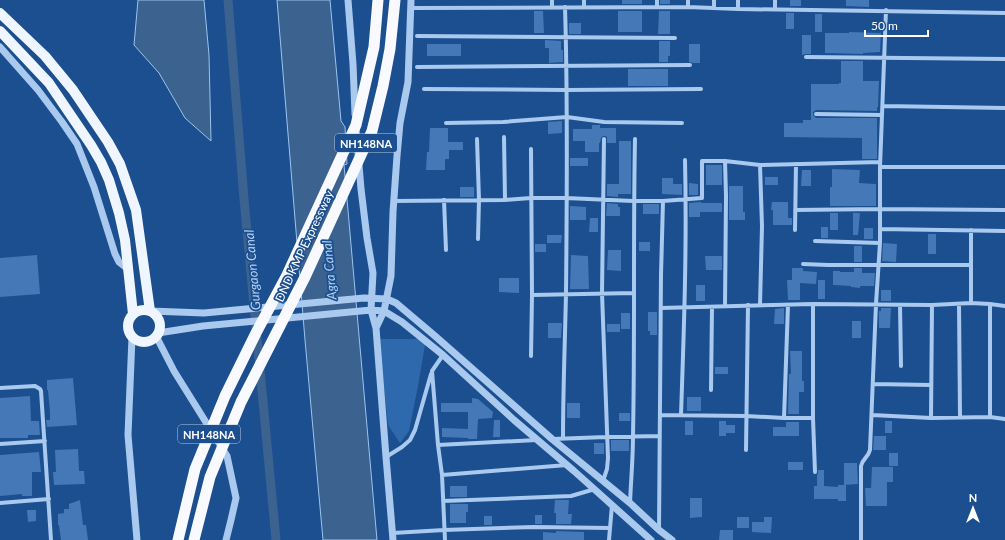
<svg xmlns="http://www.w3.org/2000/svg" width="1005" height="540" font-family="Lato,sans-serif">
<style>
.green{fill:#2e69ad}
.water{fill:#3c6290;stroke:#9cc4f0}
.lines{fill:none;stroke-linecap:round;stroke-linejoin:round}
.canal{stroke:#3c6290;stroke-width:9}
.building{fill:#4478b7}
.minor{stroke:#a9c9ee;stroke-width:4}
.tertiary{stroke:#a9c9ee;stroke-width:7}
.primary{stroke:#f0f6ff;stroke-width:10}
.trunk-bridge{stroke:#f8faff;stroke-width:11}
.labels{text-anchor:middle;dominant-baseline:central;stroke-width:3.5;stroke-linejoin:round;paint-order:stroke}
.shield{fill:#1b4f8f;stroke:#bbcadd;stroke-width:1}
.shield-label{font-size:11px;font-weight:bold;fill:#fff}
.street-label{font-size:12px;fill:#fff;stroke:#1b4f8f}
.water-label{font-size:13px;font-style:italic;fill:#b5d3f5;stroke:#1b4f8f}
</style>
<rect width="100%" height="100%" fill="#1b4f8f"/>
<!-- green -->
<path class="green" d="M379,339H426L418,386L409,431L400,443L388,425Z"/>
<!-- water -->
<path class="water" d="M138,0H204L209,55L211,141L185,118L159,73L134,45Z
M277,0H330L341,121L345,127L347,164L344,165L377,540H323L305,340Z"/>
<g class="lines">
<!-- canal -->
<path class="canal" d="M228,0L244,199L276,540"/>
</g>
<!-- building -->
<path class="building" d="M622,0H642V4H622Z
M660,0H670V4H660Z
M790,0H801V6H790Z
M846,0H869V7L846,6Z
M534,11H543L544,33H534Z
M618,11H642V32H618Z
M659,11H670V34H658Z
M786,13H794V29H786Z
M815,14H822V32H815Z
M569,23H581V34H569Z
M849,32L881,33L880,52L863,53V54L825,53V33H849Z
M802,35H811V54H806L802,55Z
M545,40L561,41V50H563V62L549,63V48H545Z
M659,41H670V56H668V62H659Z
M427,44H461V56H427Z
M689,44H700V63H693L689,62Z
M841,61H863V81H879L878,107H877V111L816,110L813,112V115L816,118H877V159H862V138L784,137V123H803V120H811V84H839V83H841Z
M628,69H668V86H628Z
M562,121V133L548,134V122Z
M592,125H600V128H616V143H607V137L605,136H603L601,138L600,143H599V152H585V141H573V129H592Z
M430,128H448V142H463V150H449V159H445V170H426L427,152H429Z
M619,141H631V194H618V197L607,196V184H619Z
M570,158H588V166H570Z
M706,165H722V185H706Z
M832,169L860,170L859,183L876,184V206H830V187H832Z
M802,170H811V186H801Z
M765,177H778V185H765Z
M662,178H673V184H682V195L662,194Z
M689,183L698,184V195H689Z
M729,186H743V212H745V220H729Z
M460,187H474V197H460Z
M701,202V203H722V212H700V217H689V203Z
M772,202H788V218H792V225H773V210H771Z
M607,203L618,204V207H620V216H606Z
M643,204H659V214H643Z
M570,206L586,207V220H570Z
M830,213H838V230H830Z
M853,213H860L858,235H853Z
M590,218H598V232H589Z
M821,227H828V238H821Z
M864,228H873V239H864Z
M928,234H936V254H928Z
M547,235H562L561,243H547Z
M639,242H650V251H639Z
M883,243L897,244L896,262L882,261Z
M535,244H546V252H535Z
M854,246H862V262H854Z
M608,250H621V271L607,270Z
M37,255L40,294L0,297V258Z
M571,255L588,256L589,289H570Z
M705,256H722V270H706Z
M792,268H803V271L817,272L816,284L800,283V300H788L787,280H792Z
M854,268H862V273H875L874,286H860V288L851,287V286L833,285V271H840V272H854Z
M499,278H519V293L499,292Z
M818,280H825V299H818Z
M696,285H705V301H696Z
M881,290H891V301H881Z
M784,308V324H774L775,309Z
M881,308H891L890,328H879V311H881Z
M648,312H657V335H650V331H648Z
M621,313H630V329H621Z
M852,321H861V338H852Z
M548,323H562L561,338H548Z
M607,324H620V332H607Z
M790,351H802V381H804V392H799V414H788L789,374H791Z
M715,367H728V374H715Z
M73,378L77,425L47,427L46,420H50V413L48,390H47V380Z
M30,396L31,421H39L40,435H28V438H0V398Z
M687,397H701V411H687Z
M472,398L478,399L493,412L492,418L478,419L477,439H468V438L442,437V428L468,429V412H441V403H472Z
M567,403H580V418H567Z
M619,413H630V421H619Z
M494,420H500V437H493Z
M685,421H693V435H685Z
M719,421H726V425H735V433H726V436H719Z
M885,421H892V433H885Z
M786,422H799V436H773V427H786Z
M874,436H886V450H873Z
M611,440H629V451H611Z
M594,443H604V454H594Z
M78,449L79,471H84L85,484L54,485L53,472H56L55,450Z
M39,452L41,472H32V496H22V494L0,496V455Z
M889,453H898V466H889Z
M788,462H803V470H788Z
M844,463H857L858,484L844,485Z
M872,467H893V482H887V506H866L865,488H871Z
M818,470H824V486L838,487V485H846V501H838V499H814V486H817V475L818,473Z
M450,486H467V497H450Z
M690,498H702V517L690,518Z
M80,500L83,525H86L88,540H61L59,525H58V514L64,513V509H69V504Z
M555,500H569L568,514H572L571,524H556V513H554Z
M450,504H468V512H466V523H450Z
M27,510H36V521L28,522Z
M535,515H542V524H535Z
M484,516H492V525H484Z
M737,517H749V528H737Z
M764,517H772L771,533L752,532V522H764Z
M720,530H733V540H719Z
M556,531L584,532V540H543V532L556,533Z"/>
<g class="lines">
<!-- minor -->
<path class="minor" d="M584,0V7
M688,0V7
M714,0V8
M552,7V0
M657,7V0
M411,8L688,7L738,9L1005,13
M738,9V0
M775,9V0
M417,36L675,38
M806,57L1005,59
M417,67L690,65
M424,89L566,90L701,89
M883,106L1005,108
M816,114L882,115
M446,123L503,122L567,117L604,122L682,123
M504,137L505,200
M477,139L479,200L478,239
M725,161L726,196L725,306
M880,167H1005
M444,200L446,250
M394,201L505,200L531,198H566L633,201H663L702,198V161H725L760,165L880,162
M795,210L880,209L1005,210
M880,229L1005,231
M795,230L796,164
M815,241L880,243
M803,264L828,265H971
M532,295L634,293
M971,303V230
M813,304V418L815,472
M959,304L960,417
M760,305L762,226L760,165
M788,305L784,418H813
M900,305L901,366
M661,308L813,304L932,305L971,303L990,304L1005,306
M443,355L432,371L438,445L442,475L445,540
M531,356L532,295L531,149
M873,384L931,385
M0,388L35,386L40,389L41,391L51,540
M711,390L712,307
M660,415L746,416L784,418
M681,415C684,330 687,245 685,160
M872,415L931,418L990,417L1005,419
M990,417V304
M931,418L932,305
M563,438C563,390 565,341 566,293C567,198 568,102 565,7
M553,439L606,437L660,436
M0,444L45,441
M438,445L537,440
M746,450L748,305
M386,457L402,447L410,440L415,430L431,374
M442,475L567,465
M603,481L607,469L608,458L602,293L604,139
M443,501L571,496L595,489
M0,503L49,499
M630,503C631,480 633,458 633,436C635,337 633,238 635,139
M659,530L661,275L663,201
M393,533L444,530L534,527L610,528
M609,540L612,505
M861,540V466C862,459 868,458 870,450L876,304L880,243V167L886,10"/>
<!-- tertiary -->
<path class="tertiary" d="M348,0L353,64L355,114
M0,47L38,90L62,122L77,144L94,187L115,254L119,262L128,269
M356,129L361,189L367,238L373,273L371,310L376,328L386,457L393,540
M150,311L204,313L364,298L387,299L396,303L435,336L552,439L630,503L659,530L672,540
M376,328L384,311L391,276L393,212L397,156L400,123L408,82L411,0
M158,333L203,326L371,310L384,311L402,322L443,355L514,420L574,471L651,540
M156,336L174,371L227,456L236,498L231,520L226,540
M132,337L128,435L137,540"/>
<!-- primary -->
<path class="primary" d="M0,13L45,56L73,90L108,142L120,164L136,210L150,311
M0,31L49,83L91,145L101,162L109,180L119,213L125,240L133,314
M128 326a16 16 0 1 1 32 0a16 16 0 1 1-32 0Z"/>
<!-- trunk-bridge -->
<path class="trunk-bridge" d="M178,540L195,469L225,396L256,333L287,275L356,125L374,47L378,0
M194,540L210,477L241,402L305,277L372,131L383,86L390,49L395,0"/>
</g>
<g class="labels">
<!-- shield labels -->
<g class="shield">
<rect x="335" y="134" width="62" height="18" rx="3"/>
<rect x="178" y="425" width="62" height="18" rx="3"/>
</g>
<g class="shield-label">
<text x="366" y="143">NH148NA</text>
<text x="209" y="434">NH148NA</text>
</g>
<!-- street labels -->
<g class="street-label">
<text transform="translate(304 246) rotate(-65)">DND KMP Expressway</text>
</g>
<!-- water labels -->
<g class="water-label">
<text transform="translate(252 270) rotate(-95)">Gurgaon Canal</text>
<text transform="translate(329 270) rotate(-95)">Agra Canal</text>
</g>
</g>
<!-- north arrow -->
<g transform="translate(973 508)" stroke="#1b4f8f" stroke-width="3" paint-order="stroke">
<path d="M0-3L7 15L0 10L-7 15Z" fill="#ffffff"/>
<text y="-6" font-size="11" font-weight="bold" text-anchor="middle" fill="#ffffff">N</text>
</g>
<!-- scale -->
<path d="M865 30v6h63v-6" fill="none" stroke="#ffffff" stroke-width="2"/>
<text x="871" y="30" font-size="12" fill="#ffffff" stroke="#1b4f8f" stroke-width="3" paint-order="stroke">50 m</text>
</svg>
